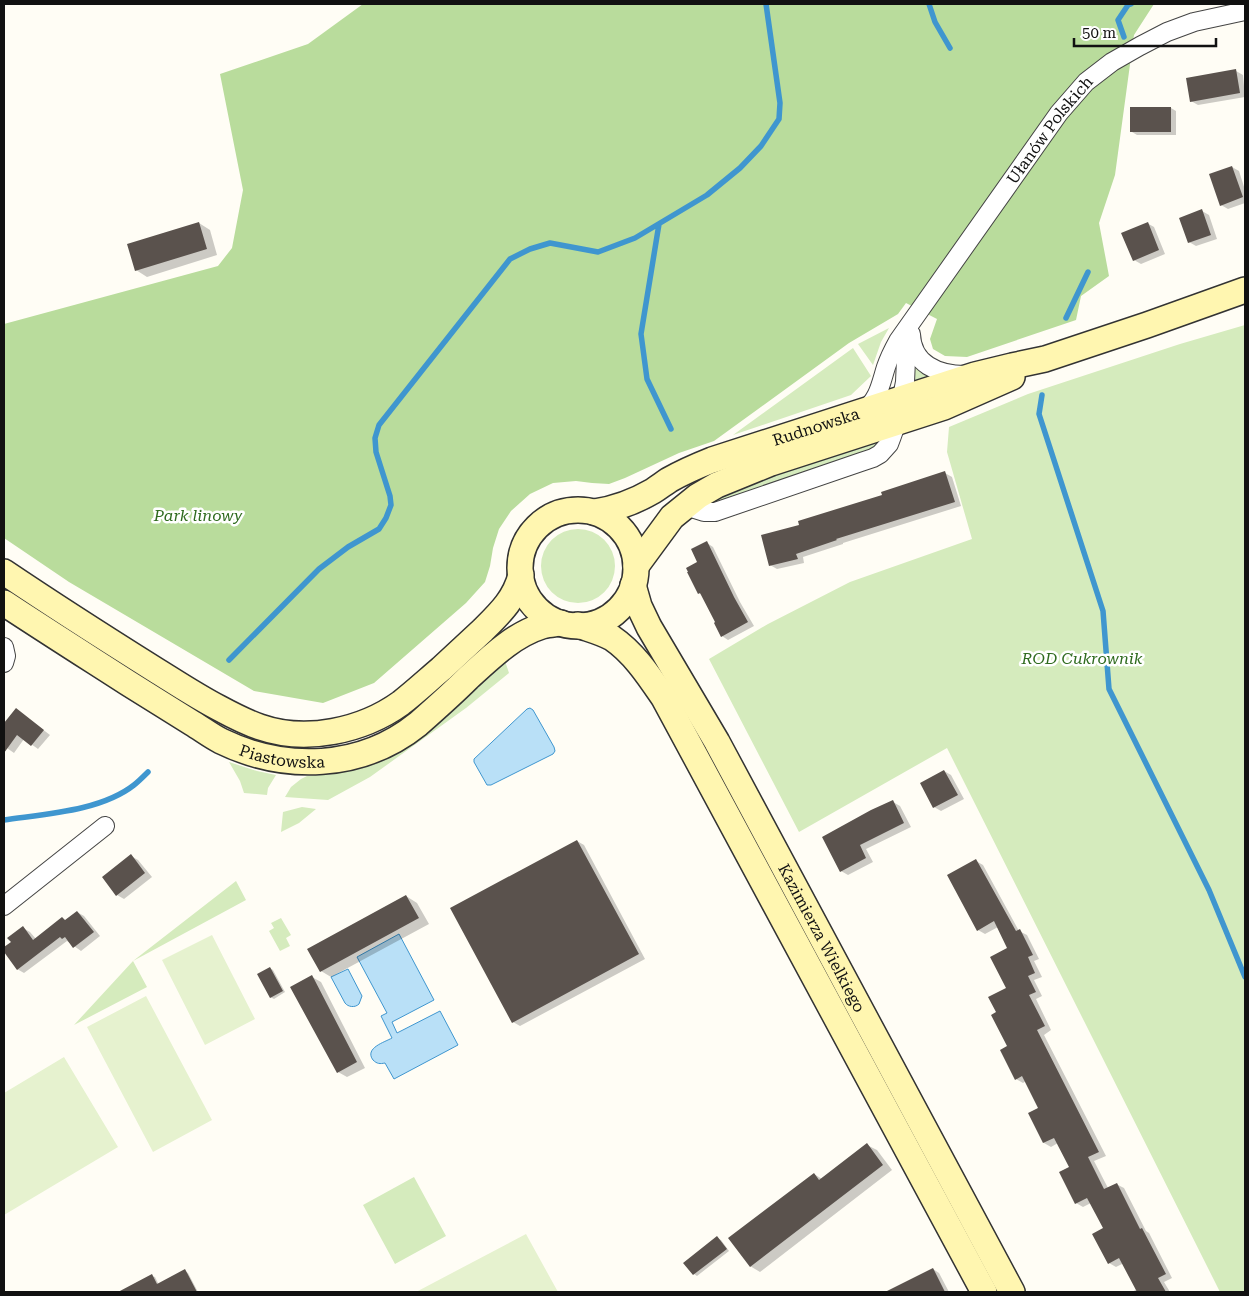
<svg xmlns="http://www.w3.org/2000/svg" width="1249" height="1296" font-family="'Roboto Serif',serif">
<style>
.green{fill:#d5ebbd}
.forest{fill:#b9dc9c}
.pitch{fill:#e6f2cf}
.water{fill:#b9e0f7;stroke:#3f96cf}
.shadow{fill:#0003}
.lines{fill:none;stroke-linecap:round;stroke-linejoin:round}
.stream{stroke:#3f96cf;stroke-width:5.5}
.building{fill:#5a524d}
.minor-casing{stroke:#444;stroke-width:20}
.secondary-casing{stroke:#333;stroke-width:28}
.minor{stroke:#fff;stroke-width:18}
.secondary{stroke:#fff6b0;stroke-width:25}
.labels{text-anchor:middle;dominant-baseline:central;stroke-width:5;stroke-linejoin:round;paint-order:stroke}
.street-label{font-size:16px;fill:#111;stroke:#fff}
.park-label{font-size:16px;font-style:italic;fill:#2f6b1f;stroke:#fff}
</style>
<rect width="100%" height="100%" fill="#fffdf5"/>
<!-- green -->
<path class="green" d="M1245,325V1292H1220L947,748L799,832L709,659L768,624L850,582L972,539L947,452L949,427L1028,394L1180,344Z
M889,328L881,342L873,365L858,344Z
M853,348L871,376L851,395L733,435Z
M915,368L930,378L910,391L915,369Z
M886,434L876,448L717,503H708L751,482Z
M541 566a37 37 0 1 1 74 0a37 37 0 1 1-74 0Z
M505,661L509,673L466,708L370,777L328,800L285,797L291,787L301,779L307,776L334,774L349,770L381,759Z
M229,762L257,771L276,775L268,788L267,795L244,793L240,781Z
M302,807L316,809L299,823L281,832L283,812Z
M236,881L246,900L133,961L147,987L74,1025L133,961Z
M281,918L291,935L286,938L290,946L280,951L269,931L274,928L271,923Z
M414,1177L446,1236L395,1264L363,1205Z"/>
<!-- forest -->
<path class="forest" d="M363,4H1154L1134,35L1115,175L1099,223L1109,276L1081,296L1076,320L967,357L945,356L933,349L930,339L937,319L906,303L898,314L893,317L849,343L714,441L679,453L625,478L609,484L592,483L576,481L553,483L530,494L511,511L499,529L493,548L490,566L485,582L466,603L374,683L323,703L254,691L69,582L4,538V324L218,266L232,248L243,190L220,74L308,44Z"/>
<!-- pitch -->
<path class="pitch" d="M212,935L255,1019L205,1045L162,960Z
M146,996L212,1120L153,1152L87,1027Z
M64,1057L118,1147L4,1215V1093Z
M526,1234L558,1292H416Z"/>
<!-- water -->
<path class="water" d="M530,708L533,710L554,747L555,751L553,754L491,785H487L474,762V759L527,709Z
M399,934L434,1000L392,1022L397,1033L440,1011L458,1045L394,1079L385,1063C380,1064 377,1064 373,1060C364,1048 385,1042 392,1038L381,1016L387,1013L357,957Z
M348,969L362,996L359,1004C355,1008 348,1007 345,1003L331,977Z"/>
<!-- shadow -->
<path class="shadow" d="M1236,71L1243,75L1245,97L1198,105L1191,101Z
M1171,108L1176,111V135H1137L1132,132Z
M1232,167L1239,171L1245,190V203L1228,209L1221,205Z
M1202,211L1209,215L1217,239L1196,246L1189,242Z
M199,223L210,230L217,255L147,277L136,270Z
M1147,223L1154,227L1165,254L1141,264L1134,260Z
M945,473L952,477L961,506L843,543V544L803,557L804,563L777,569L770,565L801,526Z
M707,543L713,547L740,602L754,626L728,640L722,636L717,622L702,595L699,593Z
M16,709L50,735L38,749L24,739L14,753L4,746V725Z
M944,771L951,775L964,799L941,811L934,807Z
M893,802L900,806L911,827L866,849L873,862L848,875L841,871L823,837Z
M577,841L584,845L645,959L520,1026L513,1022Z
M131,856L138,860L152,877L124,899L117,895Z
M976,861L983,865L1019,931L1027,935L1039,959L1034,961L1042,977L1034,980L1042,996L1036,999L1051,1030L1044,1035L1106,1156L1094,1161L1108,1188L1116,1184L1124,1188L1146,1231L1149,1233L1172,1278L1164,1282L1170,1292H1132L1137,1289L1124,1263L1116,1267L1109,1263L1105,1229L1091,1203L1083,1207L1076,1203L1071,1167L1058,1143L1051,1147L1044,1143L1029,1114L1039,1108L1026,1081L1023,1083L1016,1079L1009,1047L997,1013L1007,989L1009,949L998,927L985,934L978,930Z
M406,896L417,903L429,924L331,977L321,971Z
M77,912L84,916L100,936L81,951L67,941L24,973L17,969L4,950V949L12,942L23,928L30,932L36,939L67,921Z
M270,968L273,970L285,992L274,999L270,997Z
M312,977L321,982L365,1068L347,1077L338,1072Z
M867,1145L877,1150L892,1170L760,1272L750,1266L814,1174L822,1179Z
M717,1238L721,1240L729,1251L697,1276L694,1274Z
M933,1269L939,1273L949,1292H901L909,1288Z
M185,1271L188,1273L198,1292H131L129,1288L152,1276L155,1277L159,1285Z"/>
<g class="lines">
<!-- stream -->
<path class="stream" d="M929,4L935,22L950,48
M1124,37L1118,20L1128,5L1131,4
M659,224L641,334L647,379L671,429
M1066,318L1088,272
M1042,395L1039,414L1103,611L1109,689L1209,890L1245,977
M229,660L319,569L348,547L379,529L386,518L391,505L390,496L376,452L375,438L379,425L510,259L530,249L550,243L598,252L635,238L707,195L740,168L761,146L779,119L780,103L766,4
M4,820C45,814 101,811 134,785C139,781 144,776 148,772"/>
</g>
<!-- building -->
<path class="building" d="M1236,69L1240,93L1190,102L1186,78Z
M1130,107H1171V132H1130Z
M1232,166L1243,197L1220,206L1209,174Z
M1202,209L1211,235L1188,243L1179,218Z
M199,222L207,249L135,271L127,244Z
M1148,222L1159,250L1133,261L1121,233Z
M945,471L955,502L836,539L837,540L796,554L798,559L769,566L761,535L799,525L798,521L882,495L881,492Z
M707,541L734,597L748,622L721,637L714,623L715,622L700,593L698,594L687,572H688L686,568L697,562L691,549Z
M16,708L44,730L31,746L17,735L4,753V723Z
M944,770L958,795L933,808L920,783Z
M893,800L904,823L860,845L866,858L840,872L822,837L871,810Z
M577,840L639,954L512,1023L450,908Z
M131,854L145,873L116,896L102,877Z
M976,859L1016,931L1020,929L1033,955L1028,957L1035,973L1028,976L1036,992L1029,995L1045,1026L1037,1030L1099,1152L1088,1157L1104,1189L1117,1183L1140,1229L1142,1228L1166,1274L1158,1278L1166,1292H1137L1119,1258L1108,1264L1092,1234L1103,1228L1087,1198L1075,1204L1059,1172L1069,1167L1054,1138L1043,1143L1028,1113L1038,1108L1022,1076L1015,1080L1000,1050L1007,1046L991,1015L996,1012L988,997L1006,988L990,957L1007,948L994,921L977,931L947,875Z
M406,895L419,918L320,972L307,949Z
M77,911L94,932L73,948L65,937L62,939L60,937L17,970L4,952V947L11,942L7,938L23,926L33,940L62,917L65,920Z
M270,967L283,991L270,998L257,974Z
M312,975L357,1062L337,1073L290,987Z
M867,1143L883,1165L750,1267L728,1238L814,1173L819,1180Z
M717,1236L727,1249L693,1275L683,1263Z
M933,1268L945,1292H885Z
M185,1269L197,1292H118L152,1274L157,1284Z"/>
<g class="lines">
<defs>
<g id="minor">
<path d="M911,334C912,364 938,375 965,375"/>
<path id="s1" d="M863,412C879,398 880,386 886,367C889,358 893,350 898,341L1059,113L1086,82L1112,62L1140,46L1167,32L1194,22L1245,11"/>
<path d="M685,506L704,512H715L861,462L873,458L880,454L889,444L892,436L897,422L905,382L907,337L909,329"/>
<path d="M4,647L6,656L4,663"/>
<path d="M4,906L105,826"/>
</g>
<g id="secondary">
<circle cx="578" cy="568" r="58"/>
<path id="s2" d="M594,512C615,509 634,502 653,491C658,488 663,484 669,480C683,472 697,466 712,460L975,375L1012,366L1045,359L1147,325L1245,290"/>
<path d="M636,566L672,517L698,496L717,485L771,463L944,407L1012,377"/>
<path d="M4,572C53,605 103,637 154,669C175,682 196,696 219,708C232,715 245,722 260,727C306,743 362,731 401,703C415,692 428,680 441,669C455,656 469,643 483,630C500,613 515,599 521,575"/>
<path id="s3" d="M633,585L639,606L649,627L717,742L1012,1292"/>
<path id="s4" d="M4,603C45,630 86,656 128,683C149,696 171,710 192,723C202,729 211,736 221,741C285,772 361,770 418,724C435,709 452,694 468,678C490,658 513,635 542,626C548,624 554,624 561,623"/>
<path d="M578,625C589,629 601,632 612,638C634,653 649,676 664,698L984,1292"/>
</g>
</defs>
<!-- minor casing -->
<use href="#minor" class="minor-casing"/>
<!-- secondary casing -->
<use href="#secondary" class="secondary-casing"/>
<!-- minor -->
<use href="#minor" class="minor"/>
<!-- secondary -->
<use href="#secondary" class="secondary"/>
</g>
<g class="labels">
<!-- street labels -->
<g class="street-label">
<text stroke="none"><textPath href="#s1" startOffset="340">Ułanów Polskich</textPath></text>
<text stroke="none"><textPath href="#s2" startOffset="239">Rudnowska</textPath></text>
<text stroke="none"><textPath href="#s4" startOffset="321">Piastowska</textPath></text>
<text stroke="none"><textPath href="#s3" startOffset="401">Kazimierza Wielkiego</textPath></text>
</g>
<!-- park labels -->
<g class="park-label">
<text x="198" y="515">Park linowy</text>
<text x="1082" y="658">ROD Cukrownik</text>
</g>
</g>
<!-- border -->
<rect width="1249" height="1296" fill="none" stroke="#111111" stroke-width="10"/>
<!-- scale -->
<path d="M1074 38v8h142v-8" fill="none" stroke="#111111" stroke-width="2.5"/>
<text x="1082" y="38" font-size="15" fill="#111111" stroke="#ffffff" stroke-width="4" paint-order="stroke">50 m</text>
</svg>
